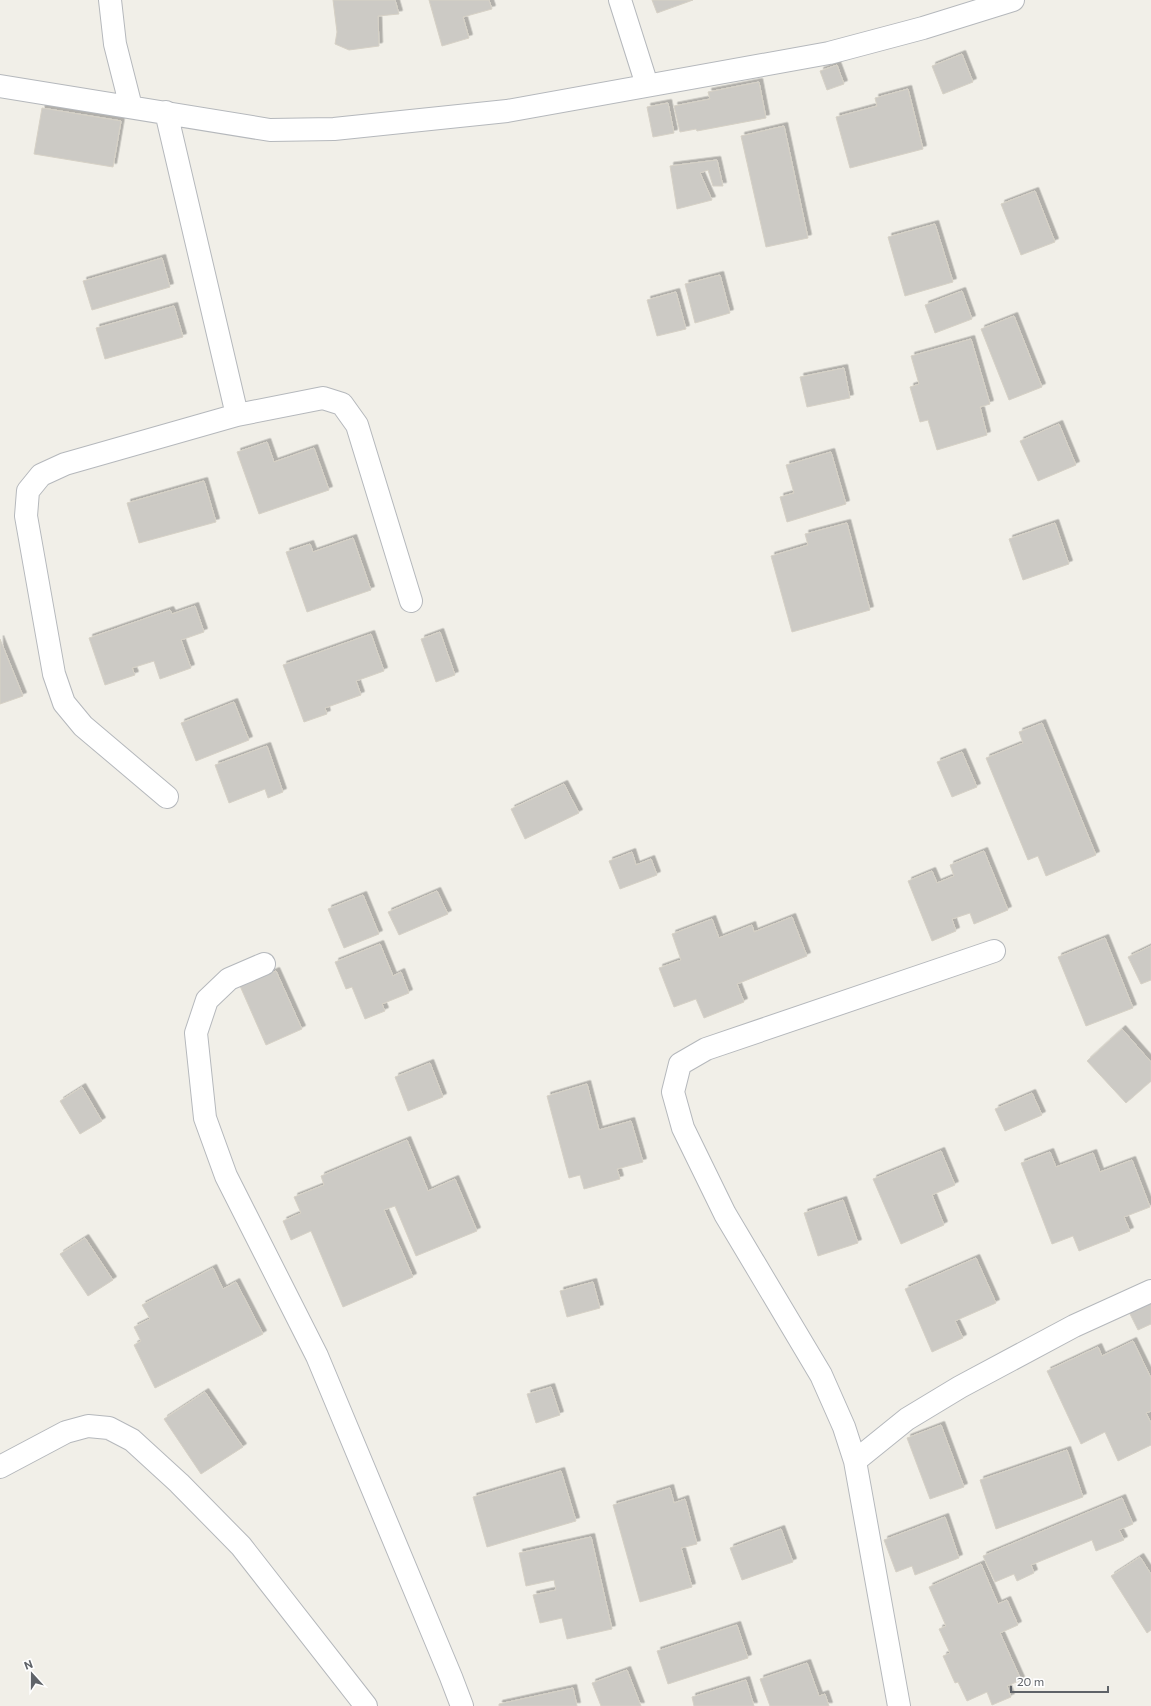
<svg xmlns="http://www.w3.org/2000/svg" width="1151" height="1706" font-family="Commissioner,sans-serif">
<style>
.building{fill:#cccac5;stroke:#d6d1c6;filter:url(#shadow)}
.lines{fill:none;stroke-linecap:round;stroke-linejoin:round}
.street-casing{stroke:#b5b8bc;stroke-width:24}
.street{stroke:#fff;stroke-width:22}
</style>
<defs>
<filter id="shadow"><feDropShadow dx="3.5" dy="-3.5" stdDeviation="0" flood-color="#0004"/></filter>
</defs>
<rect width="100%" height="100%" fill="#f1efe8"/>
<!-- building -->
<path class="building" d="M333,0H395L399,14L378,16L379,46L349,50L335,44L337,32Z
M429,0H489L492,9L463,17L469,38L442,46Z
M652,0H693L657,13Z
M962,54L973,82L943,94L932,66Z
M837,65L844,84L827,90L820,71Z
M759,82L766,118L697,131L696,129L680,132L674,106L710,99L708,92Z
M908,89L923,149L850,168L836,117L877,106L875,98Z
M668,103L674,133L653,137L647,107Z
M42,108L121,121L113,167L34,154Z
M784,126L808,238L766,247L741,136Z
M717,160L723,186H713L708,170L700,173L712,200L677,209L670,166Z
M1035,191L1055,242L1021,255L1001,204Z
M935,224L953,282L905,296L888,237Z
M162,258L170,287L92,310L83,281Z
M720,275L730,313L695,323L685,284Z
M962,291L972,319L935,333L925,305Z
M676,292L686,329L657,336L647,300Z
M174,306L183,337L105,359L96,328Z
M1014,316L1042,387L1009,400L981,329Z
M971,339L990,404L980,407L987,435L937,450L928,420L920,422L910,387L919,384L911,356Z
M844,368L850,398L807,407L800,377Z
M1059,424L1076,465L1038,481L1020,441Z
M267,442L274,462L314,448L329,490L259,514L237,452Z
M831,452L846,504L787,522L780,497L794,493L786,465Z
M204,481L216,522L139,543L127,503Z
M847,523L870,610L792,632L771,556L808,545L805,534Z
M1055,523L1069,564L1023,580L1009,539Z
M353,538L371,590L307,612L286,552L310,544L313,552Z
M195,606L204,632L181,640L191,668L160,679L154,661L132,668L135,675L105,685L89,638L170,610L172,614Z
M440,632L455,675L436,682L421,639Z
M371,634L384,671L356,681L361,695L325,708L327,714L304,722L283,665Z
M0,639L23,696L0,704Z
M234,702L249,740L196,761L181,723Z
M1042,723L1096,855L1046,876L1038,856L1028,860L986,758L1023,743L1019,732Z
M267,746L283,792L268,798L265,789L229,803L215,765Z
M962,752L977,787L952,797L937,762Z
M564,784L579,813L525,839L511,809Z
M984,851L1008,910L974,924L970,913L952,919L956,931L932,941L908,881L932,871L937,883L954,876L950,865Z
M632,852L636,865L651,859L657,875L620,889L609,861Z
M437,891L448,914L399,935L388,912Z
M363,895L379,934L344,948L328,909Z
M792,917L807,956L737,984L744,1002L704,1018L696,999L674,1007L659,968L681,960L672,934L712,919L719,938L752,925L754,932Z
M1105,938L1133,1008L1086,1026L1058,957Z
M380,944L393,976L401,972L409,993L382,1004L385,1011L365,1019L352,987L346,989L335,962Z
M1151,946V980L1141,984L1128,957Z
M276,971L302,1029L266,1045L240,986Z
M1122,1029L1151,1062V1081L1126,1103L1087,1061Z
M430,1063L443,1097L408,1111L395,1077Z
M587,1084L599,1130L631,1121L643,1162L617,1169L620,1179L584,1189L580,1175L569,1178L547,1096Z
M82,1087L102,1121L80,1134L60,1101Z
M1032,1093L1042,1115L1005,1131L995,1109Z
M407,1140L428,1191L455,1179L477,1231L416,1256L395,1206L384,1210L413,1277L343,1307L311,1231L291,1240L283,1221L301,1213L294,1197L324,1185L321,1176Z
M941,1151L955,1185L932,1195L944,1225L901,1244L873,1179Z
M1050,1152L1056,1167L1093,1153L1100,1172L1132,1160L1150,1207L1124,1217L1130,1231L1079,1251L1073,1236L1052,1244L1021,1163Z
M843,1200L858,1243L818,1256L804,1213Z
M85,1238L113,1280L88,1296L60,1254Z
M976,1258L996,1303L955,1321L963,1338L932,1352L905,1289Z
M213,1268L223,1289L236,1282L263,1334L155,1388L134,1345L141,1341L134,1327L150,1319L142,1305Z
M593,1282L600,1308L567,1317L560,1291Z
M1151,1301V1324L1138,1330L1129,1312Z
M1133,1341L1151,1378V1411L1146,1413L1151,1423V1445L1118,1461L1105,1432L1081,1444L1047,1371L1098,1347L1102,1356Z
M551,1387L560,1415L536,1423L527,1394Z
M205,1392L243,1447L201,1474L164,1419Z
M941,1425L964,1487L930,1499L907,1438Z
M1067,1450L1083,1497L996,1529L980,1480Z
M561,1471L576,1521L487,1547L473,1497Z
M670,1488L674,1503L685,1499L697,1544L681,1548L692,1587L640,1602L613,1505Z
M1122,1498L1133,1524L1119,1530L1124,1540L1096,1551L1092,1540L1031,1565L1034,1573L1017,1581L1014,1574L995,1582L983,1556Z
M945,1517L959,1558L915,1575L912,1566L896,1572L884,1540Z
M781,1529L793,1562L742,1580L730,1548Z
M591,1537L612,1629L567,1639L562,1618L540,1623L533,1595L556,1590L554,1580L526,1586L519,1553Z
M1140,1557L1151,1574V1630L1147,1633L1111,1576Z
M981,1564L998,1604L1007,1600L1018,1625L1000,1633L1021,1680L1007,1686L1011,1697L992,1705L987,1692L967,1701L958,1682L955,1683L943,1656L950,1653L939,1629L946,1626L929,1587Z
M737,1625L748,1658L668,1684L657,1651Z
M807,1663L819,1696L825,1694L829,1706H770L760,1679Z
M627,1670L641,1706H601L592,1683Z
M746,1680L754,1706H694L692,1697Z
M573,1688L577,1706H499V1704Z"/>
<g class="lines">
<defs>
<path id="street" d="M110,0L115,44L131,107
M620,0L647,85
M0,86L270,130L334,129L507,111L829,53L923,28L1013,0
M166,112L237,415
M167,797L83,726L64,703L54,674L26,516L28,491L41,475L65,464L237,415L323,398L342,404L357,425L411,601
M264,964L229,979L207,1000L196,1033L205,1118L226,1176L317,1356L451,1677L462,1706
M855,1461L907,1419L960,1387L1074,1326L1151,1291
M0,1467L66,1432L88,1426L109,1428L132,1440L179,1483L241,1546L366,1706
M899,1706L855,1461L844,1427L821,1375L725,1214L683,1128L673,1092L680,1064L706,1049L994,951"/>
</defs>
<!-- street casing -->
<use href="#street" class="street-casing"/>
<!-- street -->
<use href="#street" class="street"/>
</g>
<!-- north arrow -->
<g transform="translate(32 1674) rotate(339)" stroke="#ffffff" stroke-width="3" paint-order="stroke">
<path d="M0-3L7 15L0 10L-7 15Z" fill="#5f6368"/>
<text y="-6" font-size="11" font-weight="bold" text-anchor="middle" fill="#5f6368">N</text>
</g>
<!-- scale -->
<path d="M1011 1686v6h97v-6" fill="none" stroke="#5f6368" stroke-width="2"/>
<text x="1017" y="1686" font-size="12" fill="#5f6368" stroke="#ffffff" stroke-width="3" paint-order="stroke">20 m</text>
</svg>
